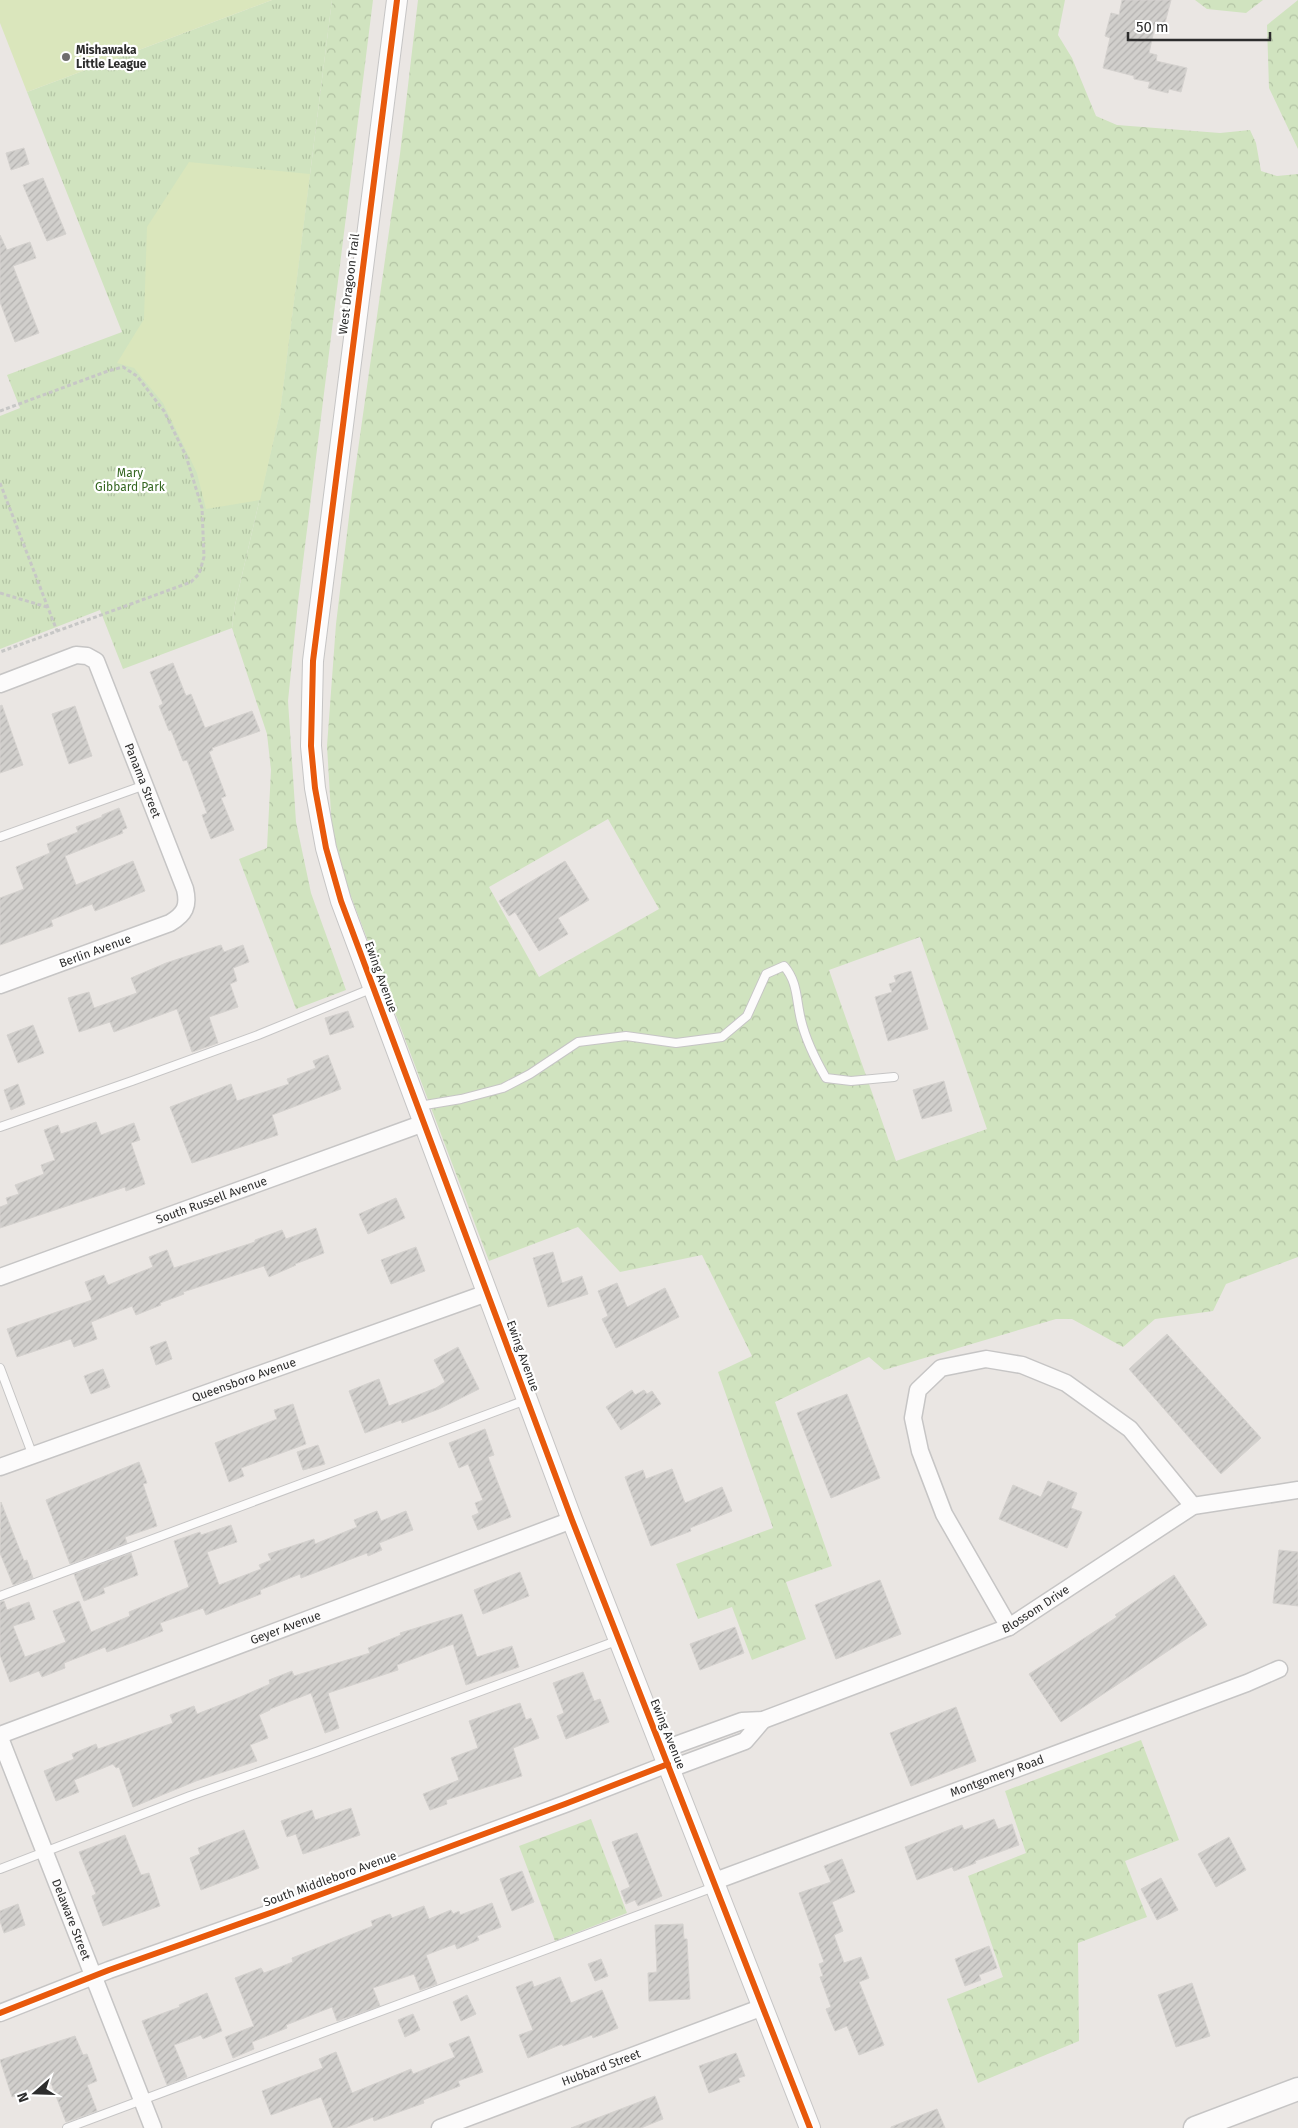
<svg xmlns="http://www.w3.org/2000/svg" width="1298" height="2128" font-family="'Fira Sans',sans-serif">
<style>
.forest{fill:url(#forest-crowns);fill-rule:evenodd}
.park{fill:url(#park-tufts)}
.pitch{fill:#dae6bc}
.building{fill:url(#building-hatch);stroke:#d5d2cf}
.lines{fill:none;stroke-linecap:round;stroke-linejoin:round}
.service-casing{stroke:#c6c5c5;stroke-width:10}
.minor-casing{stroke:#c6c5c5;stroke-width:19}
.tertiary-casing{stroke:#c6c5c5;stroke-width:22}
.secondary-casing{stroke:#c6c5c5;stroke-width:25}
.path{stroke:#c7c7c6;stroke-width:3;stroke-dasharray:4 2.5;stroke-linecap:butt}
.service{stroke:#fcfbfb;stroke-width:8}
.minor{stroke:#fcfbfb;stroke-width:16}
.tertiary{stroke:#fcfbfb;stroke-width:20}
.secondary{stroke:#fcfbfb;stroke-width:22}
.cycleway-casing{stroke:#fff;stroke-width:9}
.cycleway{stroke:#e8590c;stroke-width:6}
.poi-dot{fill:#6f6e6d;stroke:#fff;stroke-width:2}
.labels{text-anchor:middle;dominant-baseline:central;stroke-width:4.5;stroke-linejoin:round;paint-order:stroke}
.poi-label{font-size:12px;font-weight:bold;fill:#2d2d2d;stroke:#fff;text-anchor:start}
.street-label{font-size:12px;fill:#2d2d2d;stroke:#fff}
.park-label{font-size:12px;fill:#346620;stroke:#fff}
</style>
<defs>
<pattern id="forest-crowns" width="20" height="18" patternUnits="userSpaceOnUse" patternTransform="scale(1.25)"><rect width="20" height="18" fill="#d0e3bf"/><path d="M2 6a3 3 0 1 1 6 0M12 15a3 3 0 1 1 6 0" fill="none" stroke="#b3c3a4"/></pattern>
<pattern id="park-tufts" width="24" height="20" patternUnits="userSpaceOnUse" patternTransform="scale(1.25)"><rect width="24" height="20" fill="#d0e3bf"/><path d="M3 7l-1-3M5 7V3M7 7l1-3M15 17l-1-3M17 17v-4M19 17l1-3" fill="none" stroke="#b3c3a4"/></pattern>
<pattern id="building-hatch" width="6" height="6" patternUnits="userSpaceOnUse" patternTransform="scale(1.25)"><rect width="6" height="6" fill="#d1cfcc"/><path d="M-1 1l2-2M0 6l6-6M5 7l2-2" fill="none" stroke="#b4b2b0"/></pattern>
</defs>
<rect width="100%" height="100%" fill="#eae6e3"/>
<!-- forest -->
<path class="forest" d="M332,0H373L298,602L288,701L296,822L311,893L346,990L296,1009L239,859L267,848L271,770L267,734L232,628L235,605L280,412Z
M418,0H1065L1058,35L1072,58L1096,116L1117,125L1220,133L1250,130L1256,143L1261,171L1277,176L1298,174V1257L1226,1284L1213,1311L1155,1319L1123,1347L1072,1319H1056L884,1370L869,1357L775,1402L832,1566L786,1582L806,1639L752,1660L732,1607L698,1619L676,1564L773,1528L718,1372L752,1356L702,1255L620,1272L578,1227L489,1261L349,891L332,830L327,746L336,624L352,492L400,154ZM608,819L659,909L539,977L489,887ZM920,937L987,1129L896,1161L829,970Z
M1195,0H1263L1246,13L1207,9Z
M1298,0V149L1269,88L1267,25Z
M1141,1740L1179,1840L1125,1861L1147,1917L1078,1943L1079,2041L978,2083L947,1999L1003,1977L968,1876L1026,1853L1005,1791Z
M591,1819L627,1913L555,1941L519,1846Z"/>
<!-- park -->
<path class="park" d="M272,0H332L280,412L235,605L232,628L123,669L100,610L0,649V416L20,408L7,375L122,332L27,92Z"/>
<!-- pitch -->
<path class="pitch" d="M0,0H272L27,92L0,23Z
M189,162L310,174L280,412L260,500L206,509L197,473L163,403L134,368L117,363L144,319L147,227Z"/>
<!-- building -->
<path class="building" d="M1122,0H1171L1165,23L1156,21L1149,53L1157,55L1156,61L1187,68L1181,92L1169,89L1168,93L1148,88L1150,82L1134,79V76L1103,68L1110,38L1105,36L1111,13L1119,15Z
M24,148L29,164L11,170L6,153Z
M43,178L66,234L47,241L23,185Z
M0,235L7,250L30,242L36,258L13,266L39,333L15,342L0,302Z
M173,663L186,696L191,694L205,728L252,711L260,731L212,748L213,750L209,752L226,796L221,798L234,830L211,839L202,815L207,813L187,760L183,761L171,730L169,731L159,706L163,704L150,672Z
M2,705L23,765L0,773V706Z
M75,706L92,756L69,764L52,714Z
M119,808L127,828L122,830L123,833L65,856L76,885L133,861L145,891L95,911L92,904L51,920L53,926L0,945V898L24,889L16,867L50,853L47,844L78,832L76,827L102,817V815Z
M565,861L589,900L558,918L568,934L539,951L515,912L509,916L499,901Z
M221,945L224,952L243,945L249,962L233,968L237,981L230,984L238,1007L209,1017L218,1043L192,1052L177,1009L114,1032L110,1022L79,1032L68,998L89,992L94,1008L137,993L131,978L166,963Z
M911,971L928,1029L888,1041L875,997L892,992L889,984L896,982L894,976Z
M348,1011L354,1027L330,1035L325,1018Z
M33,1025L44,1053L18,1063L7,1035Z
M328,1055L341,1089L272,1115L278,1135L192,1163L170,1107L231,1084L237,1101L289,1084L287,1079L316,1068L313,1061Z
M944,1081L952,1111L922,1119L913,1090Z
M18,1084L25,1104L11,1110L4,1090Z
M96,1122L101,1135L134,1123L140,1140L131,1143L145,1184L126,1191L125,1187L0,1228V1207L8,1204L6,1198L19,1194L15,1185L44,1174L41,1165L55,1160L44,1130L58,1125L61,1134Z
M396,1198L405,1218L368,1234L359,1214Z
M316,1228L324,1253L295,1264L296,1265L269,1277L264,1266L183,1292L184,1294L160,1303L161,1305L136,1315L132,1306L91,1322L97,1339L74,1347L71,1339L17,1357L7,1329L92,1300L85,1282L104,1275L108,1285L153,1267L149,1257L167,1250L174,1268L255,1242V1240L282,1230L286,1239Z
M416,1247L425,1271L391,1284L381,1260Z
M553,1252L562,1283L582,1276L588,1294L548,1307L533,1258Z
M617,1283L627,1307L665,1288L679,1317L616,1348L602,1319L608,1316L598,1291Z
M1167,1334L1261,1438L1221,1474L1129,1369Z
M166,1341L172,1359L156,1365L150,1347Z
M458,1347L479,1389L439,1409L402,1423L401,1420L365,1433L349,1391L379,1379L389,1406L436,1388L445,1382L434,1360Z
M103,1369L110,1387L91,1394L84,1376Z
M632,1390L635,1395L644,1390L647,1394L652,1391L661,1404L621,1430L606,1407Z
M847,1394L880,1478L831,1498L797,1413Z
M293,1404L306,1444L241,1468L244,1476L229,1482L215,1443L277,1419L274,1410Z
M485,1429L494,1455L488,1457L511,1517L478,1530L472,1516L479,1513L475,1503L483,1500L468,1464L459,1468L449,1443Z
M318,1445L325,1464L303,1470L297,1452Z
M139,1462L147,1483L143,1484L157,1526L125,1537L127,1543L70,1564L46,1500Z
M672,1469L685,1503L722,1487L732,1511L690,1528L691,1531L651,1546L625,1477L643,1470L646,1479Z
M1048,1481L1077,1493L1071,1508L1082,1512L1067,1548L999,1519L1013,1485L1041,1497Z
M1,1502L24,1561L27,1560L33,1578L13,1585L0,1553Z
M377,1511L381,1521L406,1511L413,1530L379,1543L382,1550L368,1556L367,1553L301,1578L300,1574L260,1590L261,1594L206,1615L203,1608L160,1623L163,1631L140,1640L107,1652L105,1647L64,1663L65,1668L42,1677L39,1671L10,1682L0,1655V1602L4,1601L7,1610L29,1602L35,1619L13,1626L25,1657L66,1642L53,1611L79,1601L91,1632L130,1616L129,1612L189,1587L174,1541L200,1532L201,1535L231,1525L237,1542L207,1552L219,1585L261,1569L259,1565L271,1560L268,1554L314,1539L315,1544L357,1527L354,1520Z
M1279,1550L1298,1552V1606L1273,1603Z
M131,1553L138,1575L103,1588L105,1593L84,1601L74,1574Z
M520,1572L529,1596L483,1614L474,1590Z
M1174,1575L1207,1625L1061,1722L1029,1674L1117,1617L1115,1615Z
M880,1580L901,1634L836,1659L815,1605Z
M462,1614L477,1657L512,1646L519,1667L466,1685L453,1644L397,1665L398,1670L328,1693L339,1728L325,1733L311,1693L270,1709V1710L259,1715L268,1738L250,1745L257,1761L196,1781L133,1807L119,1767L116,1768L113,1764L74,1780L79,1792L56,1801L44,1771L74,1759L72,1754L96,1744L98,1749L173,1723L170,1715L194,1706L197,1714L238,1698L270,1684L269,1680L292,1671L294,1676L370,1653L368,1648L401,1635L400,1633Z
M735,1627L744,1653L700,1670L690,1644Z
M583,1672L594,1701L600,1699L609,1722L566,1739L557,1716L564,1713L553,1683Z
M520,1703L526,1720L531,1718L539,1738L513,1748L522,1776L446,1800L447,1804L430,1810L423,1794L459,1780L451,1758L478,1748L469,1721Z
M956,1707L976,1761L911,1786L890,1733Z
M351,1808L360,1835L303,1854L296,1834L287,1837L281,1821L312,1810L315,1820Z
M994,1819L998,1829L1012,1824L1019,1845L975,1861L976,1863L954,1871L952,1867L917,1880L905,1847L962,1825L964,1830Z
M244,1830L259,1868L201,1890L190,1858L200,1854L198,1848Z
M637,1833L662,1896L638,1906L635,1900L626,1904L621,1891L630,1887L612,1842Z
M125,1835L141,1875L149,1873L160,1906L103,1926L92,1896L96,1894L79,1852Z
M1229,1837L1246,1870L1216,1887L1198,1854Z
M842,1859L855,1892L832,1902L843,1931L834,1935L844,1963L861,1957L869,1978L859,1982L884,2045L859,2055L847,2026L835,2031L826,2009L831,2007L820,1977L823,1976L819,1964L824,1962L799,1893L831,1882L824,1866Z
M522,1871L534,1902L512,1911L500,1879Z
M1161,1878L1178,1910L1157,1920L1141,1889Z
M492,1903L501,1927L477,1936L479,1940L457,1949L455,1944L426,1955L437,1984L420,1990L414,1974L373,1988L380,2006L337,2021L332,2007L286,2025L287,2028L252,2042L254,2049L233,2058L225,2037L254,2026L235,1978L261,1968L264,1973L293,1962L292,1958L373,1926L371,1921L390,1914L392,1918L424,1906L429,1919L451,1910L453,1914L459,1911L460,1915Z
M18,1904L25,1925L4,1933L0,1921V1911Z
M683,1924L684,1939H687L690,1999L649,2001L648,1973L657,1972L655,1925Z
M989,1946L997,1968L979,1975L981,1980L965,1986L955,1959Z
M601,1959L608,1976L595,1981L588,1964Z
M560,1977L571,2003L602,1990L618,2028L593,2038L592,2035L563,2046L562,2044L528,2058L519,2035L533,2030L516,1987L532,1981L534,1987Z
M1192,1983L1210,2036L1176,2047L1158,1995Z
M207,1993L222,2031L203,2039L201,2035L174,2045L187,2077L167,2085L142,2021L180,2007L179,2005Z
M467,1995L476,2014L461,2021L453,2002Z
M413,2014L420,2030L405,2037L398,2020Z
M75,2036L83,2055L87,2054L97,2081L87,2085L97,2111L66,2122L51,2083L12,2097L0,2060Z
M469,2036L483,2072L458,2081L460,2086L423,2100L424,2103L374,2121L373,2117L345,2128H333L321,2097L271,2115L262,2091L323,2068L319,2059L336,2052L352,2093L411,2069L413,2074L455,2057L449,2044Z
M736,2053L745,2076L738,2078L740,2082L709,2093L699,2066Z
M655,2096L663,2119L641,2128H571Z
M937,2109L945,2128H891V2127Z"/>
<g class="lines">
<defs>
<path id="service" d="M0,837L145,785
M419,1106L461,1099L503,1088L530,1074L578,1042L626,1036L676,1043L722,1037L747,1016L766,974L784,966C798,982 796,1000 801,1020C806,1041 815,1059 826,1078L851,1081L894,1077
M0,1127L132,1081L258,1035L373,988
M0,1368L33,1456
M0,1596L526,1400
M0,1869L190,1796L316,1752L619,1640
M67,2128L714,1887"/>
<g id="minor">
<path id="s1" d="M0,684L76,655L87,656L96,661L185,889C189,906 185,914 170,923L0,985"/>
<path id="s2" d="M0,1277L424,1123"/>
<path id="s3" d="M0,1467L487,1293"/>
<path d="M1009,1627L944,1514L920,1451L913,1418L918,1390L941,1368L986,1359L1022,1365L1066,1383L1130,1429L1193,1506"/>
<path id="s4" d="M0,1735L572,1520"/>
<path id="s5" d="M0,1738L153,2128"/>
<path id="s6" d="M662,1750L742,1721L763,1720L1009,1627L1193,1506L1298,1490"/>
<path d="M670,1769L745,1741L763,1720"/>
<path id="s7" d="M715,1881L1247,1683L1279,1669"/>
<path d="M0,2013L109,1970L273,1912L565,1804L668,1764"/>
<path id="s8" d="M440,2128L763,2007"/>
</g>
<path id="tertiary" d="M397,0L313,661L311,746L315,788L326,848L341,901L572,1520L810,2128"/>
<path id="secondary" d="M1195,2128L1298,2089"/>
</defs>
<!-- service casing -->
<use href="#service" class="service-casing"/>
<!-- minor casing -->
<use href="#minor" class="minor-casing"/>
<!-- tertiary casing -->
<use href="#tertiary" class="tertiary-casing"/>
<!-- secondary casing -->
<use href="#secondary" class="secondary-casing"/>
<!-- path -->
<path class="path" d="M0,411L108,371L123,367L137,376L164,411L186,456L202,508L204,557L199,574L191,582L0,652
M0,483L57,631
M0,593L47,607"/>
<!-- service -->
<use href="#service" class="service"/>
<!-- minor -->
<use href="#minor" class="minor"/>
<!-- tertiary -->
<use href="#tertiary" class="tertiary"/>
<!-- secondary -->
<use href="#secondary" class="secondary"/>
<defs>
<path id="cycleway" d="M397,0L313,661L311,746L315,788L326,848L341,901L572,1520L810,2128
M0,2013L109,1970L273,1912L565,1804L668,1764"/>
</defs>
<!-- cycleway casing -->
<use href="#cycleway" class="cycleway-casing"/>
<!-- cycleway -->
<use href="#cycleway" class="cycleway"/>
</g>
<!-- markers -->
<circle class="poi-dot" cx="66" cy="57" r="5"/>
<g class="labels">
<!-- poi labels -->
<g class="poi-label">
<text x="76" y="50">Mishawaka<tspan x="76" dy="14">Little League</tspan></text>
</g>
<!-- street labels -->
<g class="street-label">
<text transform="translate(349 284) rotate(-83)">West Dragoon Trail</text>
<text stroke="none"><textPath href="#s1" startOffset="231">Panama Street</textPath></text>
<text transform="translate(95 951) rotate(-20)">Berlin Avenue</text>
<text transform="translate(381 977) rotate(70)">Ewing Avenue</text>
<text stroke="none"><textPath href="#s2" startOffset="225">South Russell Avenue</textPath></text>
<text transform="translate(523 1356) rotate(70)">Ewing Avenue</text>
<text stroke="none"><textPath href="#s3" startOffset="259">Queensboro Avenue</textPath></text>
<text stroke="none"><textPath href="#s6" startOffset="401">Blossom Drive</textPath></text>
<text stroke="none"><textPath href="#s4" startOffset="305">Geyer Avenue</textPath></text>
<text transform="translate(668 1734) rotate(68)">Ewing Avenue</text>
<text stroke="none"><textPath href="#s7" startOffset="301">Montgomery Road</textPath></text>
<text transform="translate(330 1879) rotate(-20)">South Middleboro Avenue</text>
<text stroke="none"><textPath href="#s5" startOffset="195">Delaware Street</textPath></text>
<text stroke="none"><textPath href="#s8" startOffset="172">Hubbard Street</textPath></text>
</g>
<!-- park labels -->
<g class="park-label">
<text x="130" y="473">Mary<tspan x="130" dy="14">Gibbard Park</tspan></text>
</g>
</g>
<!-- north arrow -->
<g transform="translate(35 2093) rotate(250)" stroke="#ffffff" stroke-width="4" paint-order="stroke">
<path d="M0-4L9 19L0 12L-9 19Z" fill="#2d2d2d"/>
<text y="-8" font-size="14" font-weight="bold" text-anchor="middle" fill="#2d2d2d">N</text>
</g>
<!-- scale -->
<path d="M1128 32v8h142v-8" fill="none" stroke="#2d2d2d" stroke-width="2.5"/>
<text x="1136" y="32" font-size="15" fill="#2d2d2d" stroke="#ffffff" stroke-width="4" paint-order="stroke">50 m</text>
</svg>
